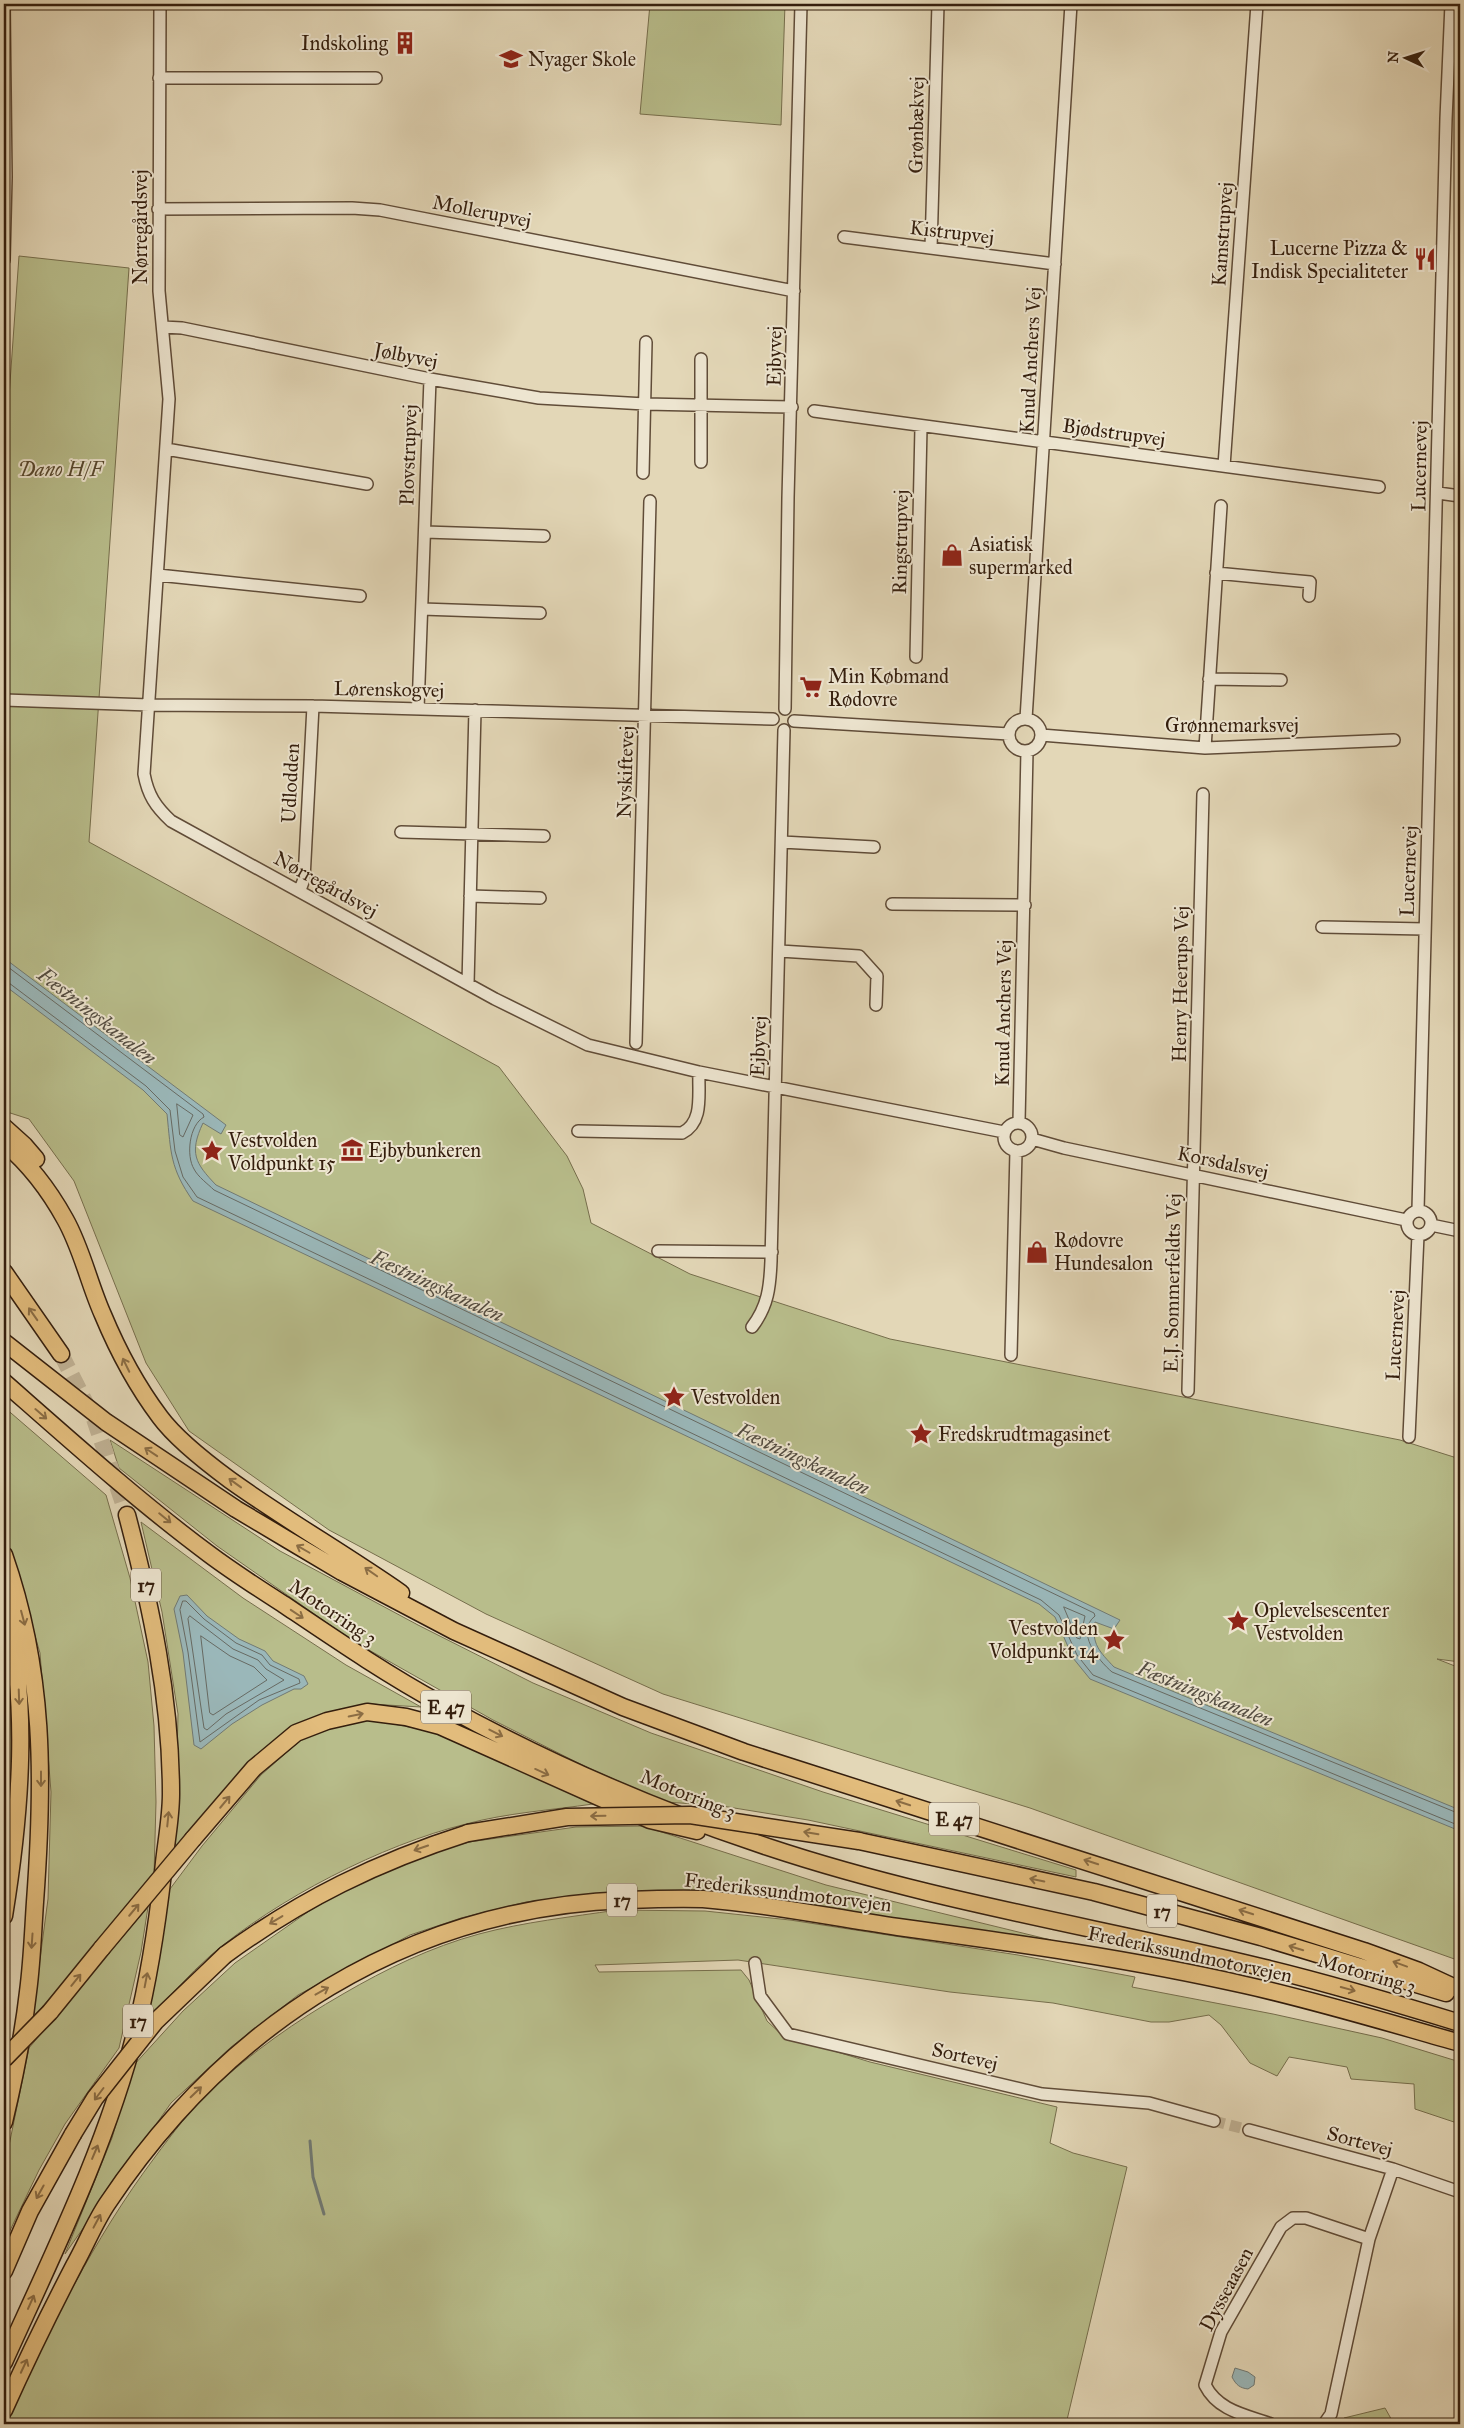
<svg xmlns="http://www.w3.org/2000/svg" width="1464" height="2428" font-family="'IM FELL Great Primer',serif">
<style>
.green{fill:#b8bd8b;stroke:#766e4c}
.water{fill:#9ab7b9;stroke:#717a74}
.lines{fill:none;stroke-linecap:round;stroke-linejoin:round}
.shore{stroke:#676a63;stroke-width:1}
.stream{stroke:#717a74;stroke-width:3}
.minor-tunnel{stroke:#c0b295;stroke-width:11;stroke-dasharray:11 5.5;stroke-linecap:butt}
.highway-tunnel{stroke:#c0b295;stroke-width:16;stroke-dasharray:16 8;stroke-linecap:butt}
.minor-casing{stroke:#604c38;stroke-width:14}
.highway-casing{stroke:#341e0d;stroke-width:19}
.minor{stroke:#ede5d0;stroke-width:11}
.highway{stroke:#e2bc7c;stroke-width:16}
.highway-bridge-casing{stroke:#341e0d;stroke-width:19;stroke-linecap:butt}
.highway-bridge{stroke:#e2bc7c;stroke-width:16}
.oneway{stroke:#8b6d44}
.labels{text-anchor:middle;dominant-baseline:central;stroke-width:4;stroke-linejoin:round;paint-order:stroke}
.shield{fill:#ede5d0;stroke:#6c5a48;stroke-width:1}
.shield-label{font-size:19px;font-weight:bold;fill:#341e0d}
.poi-label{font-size:20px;fill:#341e0d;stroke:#ede5d0;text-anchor:start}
.street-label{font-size:20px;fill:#341e0d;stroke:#ede5d0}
.park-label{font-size:20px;font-style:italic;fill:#55462c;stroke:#ede5d0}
.water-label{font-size:21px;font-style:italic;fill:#534c41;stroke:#ede5d0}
</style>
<rect width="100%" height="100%" fill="#e3d7b7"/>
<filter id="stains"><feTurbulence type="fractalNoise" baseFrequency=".004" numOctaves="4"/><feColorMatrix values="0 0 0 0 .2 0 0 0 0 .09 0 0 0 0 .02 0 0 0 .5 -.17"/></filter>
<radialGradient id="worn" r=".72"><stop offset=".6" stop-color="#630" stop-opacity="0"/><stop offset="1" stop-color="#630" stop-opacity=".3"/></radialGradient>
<!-- green -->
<path class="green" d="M650,4H785L781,125L640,114Z
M19,256L129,268L89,842L499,1067L567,1156L583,1189L591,1223L690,1274L890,1339L1400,1440L1460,1459V1662L1437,1659L1460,1668V1961L1030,1808L663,1694L486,1614L329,1530L189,1431L146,1363L74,1181L29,1119L4,1111V467Z
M4,1407L106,1495L130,1578L148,1662L154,1726L156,1802L154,1875L32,2019L48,1899L51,1792L40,1653L4,1529Z
M110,1440L280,1551L418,1625L533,1683L651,1733L823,1792L1076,1870V1877L808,1820L722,1806L666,1802L586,1767L493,1720L353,1641L217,1546L119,1468Z
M141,1522L243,1598L346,1665L421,1707L370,1704L333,1711L291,1727L175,1849L178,1714L162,1612Z
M4,1645C18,1712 15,1795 4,1862Z
M373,1720L435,1732L593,1804C552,1810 506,1813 466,1824C381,1845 277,1899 211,1955C188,1975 168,1999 146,2020L167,1893L202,1846L261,1775L302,1739L344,1724Z
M643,1826L826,1885L1051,1940L703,1892L604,1893L526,1902L461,1918L410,1935L298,1995L231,2047L171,2103L65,2254L112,2138L133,2066L183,2011L235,1963L312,1909L369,1877L422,1855L469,1842L576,1827Z
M148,1907L141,1952L119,2048L65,2124L39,2170L4,2243V2170L29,2048Z
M617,1910L705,1911L790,1920L1018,1955L1135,1977L1132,1987L1273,2014L1382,2038L1460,2062V2124L1415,2109L1414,2084L1351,2079L1347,2067L1289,2057L1277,2076L1250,2063L1221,2025L1209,2015L1169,2022H1151L1053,2003L950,1992L738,1960L595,1965L599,1972L741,1970L749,1980L767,2021L782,2035L870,2062L1057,2107L1050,2143L1073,2153L1127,2167L1066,2424H4C49,2331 92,2241 155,2157C172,2134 191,2109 212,2089C252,2052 296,2021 343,1994C386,1969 431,1947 479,1934C524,1922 571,1917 617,1910Z
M1385,2408L1394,2424H1340L1344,2418Z"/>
<!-- water -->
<path class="water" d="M4,958L226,1125L221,1134L203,1123C189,1153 195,1163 216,1185L1120,1620L1114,1629L1095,1622C1091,1644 1100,1652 1114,1667L1460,1810V1831L1090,1679L1073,1658L1055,1617L1039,1604L193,1201C170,1168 171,1153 167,1114L143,1090L4,985Z
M187,1595L207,1616L239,1639L265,1651L273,1661L304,1676L308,1684L301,1689H294L262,1705L232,1724L201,1749L194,1745L183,1653L174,1609L180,1596Z
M1235,2368L1248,2372L1255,2377L1254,2385L1248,2389C1240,2388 1236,2385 1232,2377Z"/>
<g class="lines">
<!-- shore -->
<path class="shore" d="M4,964L203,1114L204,1117C189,1125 186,1156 194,1169C198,1177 208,1184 214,1190L1094,1613L1095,1616C1075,1632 1098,1660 1112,1672L1460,1814
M4,982L9,983L146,1086L170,1110L175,1151L183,1177L197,1197L1041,1600L1059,1615L1077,1655L1093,1675L1460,1826
M177,1104L193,1115L183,1137L180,1135Z
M183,1601H186L204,1619L236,1643L262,1655L270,1665L299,1679L300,1683L259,1700L200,1742L188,1652L180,1610Z
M1064,1607L1085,1616L1080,1639L1077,1638Z
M190,1616L233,1649L258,1660L266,1669L284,1680L226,1714L207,1730L204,1728L188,1619Z
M201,1636L230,1656L254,1667L267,1680L213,1715L210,1713Z"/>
<!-- stream -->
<path class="stream" d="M310,2141L313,2177L324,2214"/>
<!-- minor-tunnel -->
<path class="minor-tunnel" d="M1214,2121L1249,2130"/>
<!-- highway-tunnel -->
<path class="highway-tunnel" d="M61,1354L94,1419L127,1515"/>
<defs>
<path id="minor" d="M160,4L159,291L169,399L144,774C148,795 155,806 171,821L495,999L588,1045L699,1072L1004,1132
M159,78H376
M158,209L352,208L380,210L794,291
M844,237L1055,264
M931,248L938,4
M4,260L6,177L4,4
M163,327L182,328L430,379L539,398L645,404L792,407
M701,359V462
M814,411L1379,487
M166,449L367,484
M1224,466L1257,4
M643,473L646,342
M1438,493L1460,496
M425,532L544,536
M1216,573L1310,582L1309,596
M158,575L360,596
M422,609L540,613
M916,657L921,427
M1209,679L1281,680
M4,700L149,705L313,706L773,719
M418,709L430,379
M785,709L788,498L801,4
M1009 735a16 16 0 1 1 32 0a16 16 0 1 1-32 0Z
M1026,719L1071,4
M794,721L1009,734
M1041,735L1205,748L1394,740
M1205,748L1221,506
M401,832L544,836
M782,842L874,847
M300,890L304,879L313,706
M470,896L540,898
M892,904L1025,905
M1322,927L1425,929
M780,951L859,956L877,976L876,1005
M468,984L475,710
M636,1043L650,501
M1019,1122L1027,751
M1004 1137a14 14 0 1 1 28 0a14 14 0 1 1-28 0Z
M578,1131L682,1133C704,1122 698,1094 699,1072
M1032,1139L1064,1148L1406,1220
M1418,1210L1446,119L1451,4
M1407 1223a12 12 0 1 1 24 0a12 12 0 1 1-24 0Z
M1431,1225L1460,1231
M658,1251L772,1252
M752,1327C768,1306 770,1287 771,1261L784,730
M1011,1355L1016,1151
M1188,1391L1203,794
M1409,1437L1418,1235
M755,1963L760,1996L788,2034L1042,2094L1149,2103L1214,2121
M1249,2130L1393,2169L1460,2192
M1271,2424C1246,2415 1218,2411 1205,2385L1221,2332L1281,2227L1293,2218H1306L1369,2239
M1324,2424L1331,2414L1369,2239L1393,2169"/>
<path id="highway" d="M4,1127L24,1145L36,1159
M4,1143C28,1163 50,1192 65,1219C82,1249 89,1284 103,1315C118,1351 136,1385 160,1417C177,1440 207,1463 230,1480C286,1520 345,1554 401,1593
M4,1272L61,1354
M4,1342L106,1422L236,1509L288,1540L342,1572L454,1631L623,1707L744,1752L1364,1951L1419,1971L1460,1990
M4,1382C70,1440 139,1502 209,1554C233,1572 258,1588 283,1604C335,1639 386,1674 441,1704C544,1761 656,1810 768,1847C930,1901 1099,1927 1265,1968C1331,1984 1395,2003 1460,2023
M4,1555C45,1672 44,1780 35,1902C33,1932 32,1962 28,1992C23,2036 14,2080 4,2122
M4,1597C30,1701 21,1811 4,1916
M193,1839L254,1768L296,1733L327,1721L367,1712L406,1717L440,1726L650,1820L697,1831
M859,1841L1094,1892L1261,1937L1446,1993
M225,1955C302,1899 377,1862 468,1833
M50,2012L102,1948
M4,2271L30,2211L73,2134
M4,2362C53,2254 107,2145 136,2030C149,1978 157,1925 163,1873C165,1847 171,1820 171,1794C171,1699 151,1606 127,1515
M4,2410C26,2361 50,2312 75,2264C86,2244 95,2222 107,2204C228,2023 406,1908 626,1900C652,1899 678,1898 703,1899C769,1904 834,1918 898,1927C1015,1943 1131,1959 1245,1985C1317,2001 1389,2023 1460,2043"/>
</defs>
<!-- minor casing -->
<use href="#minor" class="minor-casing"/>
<!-- highway casing -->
<use href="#highway" class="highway-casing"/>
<!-- minor -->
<use href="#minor" class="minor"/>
<!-- highway -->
<use href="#highway" class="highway"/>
<defs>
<path id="highway-bridge" d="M468,1833L567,1817L690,1815L859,1841
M102,1948L193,1839
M4,2059L50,2012
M73,2134L95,2098L155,2022L225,1955"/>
</defs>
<!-- highway-bridge casing -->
<use href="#highway-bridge" class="highway-bridge-casing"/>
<!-- highway-bridge -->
<use href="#highway-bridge" class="highway-bridge"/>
</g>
<!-- one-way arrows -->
<defs><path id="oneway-shaft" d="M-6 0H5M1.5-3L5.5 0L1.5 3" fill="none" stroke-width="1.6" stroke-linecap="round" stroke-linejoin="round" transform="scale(1.25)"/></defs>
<g class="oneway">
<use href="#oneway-shaft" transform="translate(33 1314) rotate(-125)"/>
<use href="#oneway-shaft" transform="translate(126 1365) rotate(-116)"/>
<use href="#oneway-shaft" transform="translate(41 1414) rotate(41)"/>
<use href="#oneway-shaft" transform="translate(151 1452) rotate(-146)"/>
<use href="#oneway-shaft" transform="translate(235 1483) rotate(-144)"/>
<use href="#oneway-shaft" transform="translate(165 1518) rotate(39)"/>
<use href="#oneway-shaft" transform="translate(303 1549) rotate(-150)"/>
<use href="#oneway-shaft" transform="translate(371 1572) rotate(-145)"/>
<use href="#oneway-shaft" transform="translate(297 1614) rotate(34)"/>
<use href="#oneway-shaft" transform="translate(23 1618) rotate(75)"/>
<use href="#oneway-shaft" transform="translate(19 1697) rotate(88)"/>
<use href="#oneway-shaft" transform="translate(356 1715) rotate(-12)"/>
<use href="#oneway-shaft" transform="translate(496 1733) rotate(27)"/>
<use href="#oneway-shaft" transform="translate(542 1772) rotate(24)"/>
<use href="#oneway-shaft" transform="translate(41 1779) rotate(90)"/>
<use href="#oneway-shaft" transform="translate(225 1802) rotate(-50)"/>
<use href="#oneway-shaft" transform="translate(903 1803) rotate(-162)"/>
<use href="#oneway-shaft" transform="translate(598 1816) rotate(179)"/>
<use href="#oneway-shaft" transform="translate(168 1819) rotate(-84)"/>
<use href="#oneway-shaft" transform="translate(811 1833) rotate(-171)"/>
<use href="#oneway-shaft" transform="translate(421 1848) rotate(161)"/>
<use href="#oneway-shaft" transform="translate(1091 1862) rotate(-162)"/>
<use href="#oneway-shaft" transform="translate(1037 1880) rotate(-168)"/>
<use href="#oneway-shaft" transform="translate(134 1910) rotate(-50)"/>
<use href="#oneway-shaft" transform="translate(1246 1912) rotate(-162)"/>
<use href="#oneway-shaft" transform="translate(276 1920) rotate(149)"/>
<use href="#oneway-shaft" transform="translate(32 1941) rotate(94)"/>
<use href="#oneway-shaft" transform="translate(1296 1948) rotate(-163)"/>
<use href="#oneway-shaft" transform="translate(1400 1964) rotate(-160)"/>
<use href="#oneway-shaft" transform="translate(76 1980) rotate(-51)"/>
<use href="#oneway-shaft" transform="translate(146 1980) rotate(-79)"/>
<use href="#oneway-shaft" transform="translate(1348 1989) rotate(15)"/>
<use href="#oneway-shaft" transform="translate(322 1991) rotate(-29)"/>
<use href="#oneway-shaft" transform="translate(196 2092) rotate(-44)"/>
<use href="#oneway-shaft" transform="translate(99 2094) rotate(127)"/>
<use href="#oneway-shaft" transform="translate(95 2152) rotate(-67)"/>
<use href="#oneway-shaft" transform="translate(40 2192) rotate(119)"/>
<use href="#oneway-shaft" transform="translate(97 2221) rotate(-62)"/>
<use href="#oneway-shaft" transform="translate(31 2302) rotate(-66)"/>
<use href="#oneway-shaft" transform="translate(24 2366) rotate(-65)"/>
</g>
<!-- icons -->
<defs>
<symbol id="building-bare" viewBox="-9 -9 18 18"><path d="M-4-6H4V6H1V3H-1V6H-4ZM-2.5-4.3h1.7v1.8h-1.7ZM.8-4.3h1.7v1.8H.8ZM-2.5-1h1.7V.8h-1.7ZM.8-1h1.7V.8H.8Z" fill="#8f2418" stroke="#ede5d0" stroke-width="2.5" paint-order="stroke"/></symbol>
<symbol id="school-bare" viewBox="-9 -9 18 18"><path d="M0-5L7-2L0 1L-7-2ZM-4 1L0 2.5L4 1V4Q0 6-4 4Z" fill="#8f2418" stroke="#ede5d0" stroke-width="2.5" paint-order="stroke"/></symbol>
<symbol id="restaurant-bare" viewBox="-9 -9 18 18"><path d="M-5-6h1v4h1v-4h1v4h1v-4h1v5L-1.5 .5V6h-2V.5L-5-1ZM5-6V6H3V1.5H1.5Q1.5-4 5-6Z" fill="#8f2418" stroke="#ede5d0" stroke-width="2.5" paint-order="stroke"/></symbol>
<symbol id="shop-bare" viewBox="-9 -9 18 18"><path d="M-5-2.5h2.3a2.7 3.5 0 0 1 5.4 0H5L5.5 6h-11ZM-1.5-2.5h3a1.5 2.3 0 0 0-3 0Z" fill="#8f2418" stroke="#ede5d0" stroke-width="2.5" paint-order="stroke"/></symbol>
<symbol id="supermarket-bare" viewBox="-9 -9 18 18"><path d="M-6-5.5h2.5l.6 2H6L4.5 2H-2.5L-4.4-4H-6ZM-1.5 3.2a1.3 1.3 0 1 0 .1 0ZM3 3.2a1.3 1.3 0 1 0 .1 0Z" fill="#8f2418" stroke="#ede5d0" stroke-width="2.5" paint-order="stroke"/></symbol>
<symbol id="museum-bare" viewBox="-9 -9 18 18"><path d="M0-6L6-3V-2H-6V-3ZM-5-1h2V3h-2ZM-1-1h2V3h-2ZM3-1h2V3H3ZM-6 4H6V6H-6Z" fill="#8f2418" stroke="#ede5d0" stroke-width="2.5" paint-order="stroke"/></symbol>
<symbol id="sight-bare" viewBox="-9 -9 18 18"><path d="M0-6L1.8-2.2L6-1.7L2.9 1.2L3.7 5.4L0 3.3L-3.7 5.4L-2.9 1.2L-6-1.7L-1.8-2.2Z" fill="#8f2418" stroke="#ede5d0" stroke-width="2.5" paint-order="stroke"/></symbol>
</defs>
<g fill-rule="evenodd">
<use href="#building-bare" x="389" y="27" width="32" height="32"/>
<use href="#school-bare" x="495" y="43" width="32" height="32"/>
<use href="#restaurant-bare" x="1409" y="243" width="32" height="32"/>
<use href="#shop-bare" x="936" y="539" width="32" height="32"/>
<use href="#supermarket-bare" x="795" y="671" width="32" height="32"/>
<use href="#museum-bare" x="336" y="1134" width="32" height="32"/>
<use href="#sight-bare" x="196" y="1135" width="32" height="32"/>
<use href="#shop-bare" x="1021" y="1236" width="32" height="32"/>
<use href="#sight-bare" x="658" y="1381" width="32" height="32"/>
<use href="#sight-bare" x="905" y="1418" width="32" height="32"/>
<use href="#sight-bare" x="1222" y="1605" width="32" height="32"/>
<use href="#sight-bare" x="1098" y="1624" width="32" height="32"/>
</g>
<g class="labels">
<!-- shield labels -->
<g class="shield">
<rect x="131" y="1568.5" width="30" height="33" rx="4"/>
<rect x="421" y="1690.5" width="50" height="33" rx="4"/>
<rect x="929" y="1802.5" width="50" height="33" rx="4"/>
<rect x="607" y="1883.5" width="30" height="33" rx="4"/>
<rect x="1147" y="1894.5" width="30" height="33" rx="4"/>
<rect x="123" y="2004.5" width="30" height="33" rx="4"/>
</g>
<g class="shield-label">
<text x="146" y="1585">17</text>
<text x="446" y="1707">E 47</text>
<text x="954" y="1819">E 47</text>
<text x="622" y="1900">17</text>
<text x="1162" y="1911">17</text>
<text x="138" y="2021">17</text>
</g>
<!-- poi labels -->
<g class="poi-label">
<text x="388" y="43" text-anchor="end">Indskoling</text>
<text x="528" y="59">Nyager Skole</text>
<text x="1408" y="248" text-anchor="end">Lucerne Pizza &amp;<tspan x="1408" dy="23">Indisk Specialiteter</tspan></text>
<text x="969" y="544">Asiatisk<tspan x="969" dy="23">supermarked</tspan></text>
<text x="828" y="676">Min Købmand<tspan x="828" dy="23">Rødovre</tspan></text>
<text x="228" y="1140">Vestvolden<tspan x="228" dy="23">Voldpunkt 15</tspan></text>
<text x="368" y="1150">Ejbybunkeren</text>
<text x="1054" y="1240">Rødovre<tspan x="1054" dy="23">Hundesalon</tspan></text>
<text x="691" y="1397">Vestvolden</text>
<text x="938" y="1434">Fredskrudtmagasinet</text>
<text x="1254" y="1610">Oplevelsescenter<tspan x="1254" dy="23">Vestvolden</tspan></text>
<text x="1098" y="1628" text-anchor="end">Vestvolden<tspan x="1098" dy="23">Voldpunkt 14</tspan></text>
</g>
<!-- street labels -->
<g class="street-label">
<text transform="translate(916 125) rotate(-89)">Grønbækvej</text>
<text transform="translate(482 211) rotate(11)">Mollerupvej</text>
<text transform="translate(140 227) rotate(-90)">Nørregårdsvej</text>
<text transform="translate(952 232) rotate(7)">Kistrupvej</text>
<text transform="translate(1222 234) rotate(-86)">Kamstrupvej</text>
<text transform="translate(406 355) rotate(11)">Jølbyvej</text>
<text transform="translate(774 356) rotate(-89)">Ejbyvej</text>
<text transform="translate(1030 360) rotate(-87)">Knud Anchers Vej</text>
<text transform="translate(1114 432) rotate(8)">Bjødstrupvej</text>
<text transform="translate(408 455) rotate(-88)">Plovstrupvej</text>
<text transform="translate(1419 466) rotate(-89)">Lucernevej</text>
<text transform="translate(900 542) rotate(-89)">Ringstrupvej</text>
<text transform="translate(389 689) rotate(1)">Lørenskogvej</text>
<text x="1232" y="725">Grønnemarksvej</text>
<text transform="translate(625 772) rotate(-88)">Nyskiftevej</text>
<text transform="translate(290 783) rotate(-87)">Udlodden</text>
<text transform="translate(1408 871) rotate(-88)">Lucernevej</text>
<text transform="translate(326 884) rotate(29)">Nørregårdsvej</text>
<text transform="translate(1180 984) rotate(-89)">Henry Heerups Vej</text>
<text transform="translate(1003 1013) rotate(-89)">Knud Anchers Vej</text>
<text transform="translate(758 1046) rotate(-88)">Ejbyvej</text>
<text transform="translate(1223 1162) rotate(12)">Korsdalsvej</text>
<text transform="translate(1172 1283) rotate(-89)">E.J. Sommerfeldts Vej</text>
<text transform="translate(1395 1335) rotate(-87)">Lucernevej</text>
<text transform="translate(333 1612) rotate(34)">Motorring 3</text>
<text transform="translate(688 1794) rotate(22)">Motorring 3</text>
<text transform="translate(788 1892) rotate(7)">Frederikssundmotorvejen</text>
<text transform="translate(1190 1954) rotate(12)">Frederikssundmotorvejen</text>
<text transform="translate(1367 1973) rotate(16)">Motorring 3</text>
<text transform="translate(965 2056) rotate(13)">Sortevej</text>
<text transform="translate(1360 2141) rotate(15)">Sortevej</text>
<text transform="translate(1226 2289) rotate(-62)">Dysseaasen</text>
</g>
<!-- park labels -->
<g class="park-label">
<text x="60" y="469">Dano H/F</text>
</g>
<!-- water labels -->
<g class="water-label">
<text transform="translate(97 1016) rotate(38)">Fæstningskanalen</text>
<text transform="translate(437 1286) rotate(25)">Fæstningskanalen</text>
<text transform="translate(803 1459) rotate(25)">Fæstningskanalen</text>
<text transform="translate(1205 1694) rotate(22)">Fæstningskanalen</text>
</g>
</g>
<!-- margin -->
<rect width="1464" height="2428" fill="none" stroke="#e3d7b7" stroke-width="20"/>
<rect x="5" y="5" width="1454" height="2418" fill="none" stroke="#341e0d" stroke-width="2.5"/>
<rect x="10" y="10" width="1444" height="2408" fill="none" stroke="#341e0d"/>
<!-- north arrow -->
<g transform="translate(1406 58) rotate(274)" stroke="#ede5d0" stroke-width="4" paint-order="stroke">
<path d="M0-4L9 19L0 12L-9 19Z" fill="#341e0d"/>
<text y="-8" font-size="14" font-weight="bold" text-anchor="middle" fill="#341e0d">N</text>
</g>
<rect width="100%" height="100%" filter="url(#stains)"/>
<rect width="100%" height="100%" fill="url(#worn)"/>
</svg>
